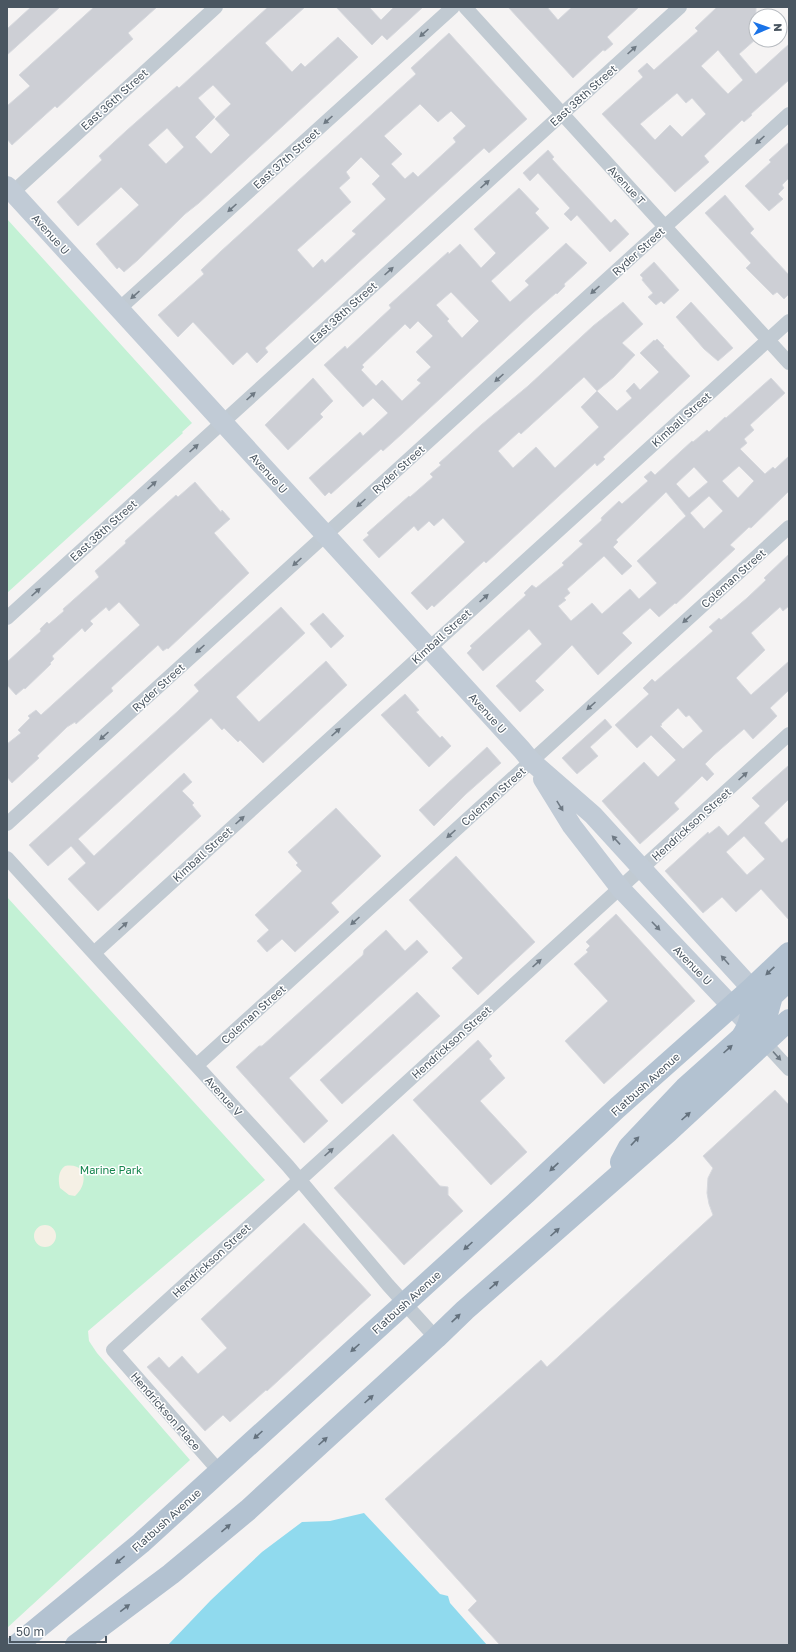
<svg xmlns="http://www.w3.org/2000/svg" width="796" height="1652" font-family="'Golos Text',sans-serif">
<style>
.green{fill:#c3f1d5}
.sand{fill:#f5f0e5}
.water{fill:#90daee}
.building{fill:#cdcfd5;stroke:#d7d9de;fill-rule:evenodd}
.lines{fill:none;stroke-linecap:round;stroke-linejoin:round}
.minor{stroke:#c1cad2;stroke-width:14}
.secondary{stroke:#c1cbd6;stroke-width:20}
.primary{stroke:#b3c2d1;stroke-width:22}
.oneway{fill:#6e7983}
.oneway2{fill:#6e7984}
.oneway3{fill:#64717d}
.labels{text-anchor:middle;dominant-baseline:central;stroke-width:3;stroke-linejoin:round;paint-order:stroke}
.street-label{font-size:11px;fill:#4a5661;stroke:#fff}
.park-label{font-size:11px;fill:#17864f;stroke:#fff}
</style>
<rect width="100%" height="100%" fill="#f5f3f3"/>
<!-- green -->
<path class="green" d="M7,219L192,423L182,432L183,433L7,593Z
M7,897L265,1180L88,1331L89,1341L97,1353L190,1460L7,1628Z"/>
<!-- sand -->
<path class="sand" d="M65,1166C88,1162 88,1185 75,1196L69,1195L60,1188C58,1180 58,1171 65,1166Z
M34 1236a11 11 0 1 1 22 0a11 11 0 1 1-22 0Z"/>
<!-- water -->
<path class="water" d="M364,1513L440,1594L448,1596L450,1603L487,1645H168L211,1600L262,1552L302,1522L330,1521Z"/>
<!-- building -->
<path class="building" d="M31,7H60L7,55V29Z
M94,7H157L128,33L133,39L84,83L57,108L55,106L12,145L7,139V106L30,86L19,75Z
M268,7H305L265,43L292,72L301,63L305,67L338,37L358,57L199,203L185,214L138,260L124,272L119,267L117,269L96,244L139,205L121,187L78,226L57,202L102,160L99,156L126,131L177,86L179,88ZM213,85L231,104L215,119L230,135L211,154L195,137L215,117L198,98ZM167,128L184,147L166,164L148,145Z
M336,7H369L381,20L394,7H423L387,40L382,35L372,45Z
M508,7H547L558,20L572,7H639L607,37L613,44L605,51L603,50L573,78Z
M717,7H756V39L739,54L756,74L789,44V80L751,114L752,115L744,122L742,120L704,156L709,162L675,192L602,114L643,77L638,71L647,63L654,70L698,31L695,28ZM718,50L743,80L728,94L701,66ZM677,93L686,103L692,98L706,114L682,137L670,125L655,140L640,124Z
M449,33L527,119L489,153L484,148L265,348L268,352L257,363L247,352L233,365L193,322L178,337L158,315L204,274L201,270L220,252L416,74L411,68ZM420,104L438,122L451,111L466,126L453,138L456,142L418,177L413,172L405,179L391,164L402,154L384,136ZM361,157L380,176L372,184L386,199L352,231L356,234L325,263L322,259L313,268L297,250L351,202L339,188L350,178L346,172Z
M789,142V178L782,185L784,188L778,194L783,199L769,211L745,186L771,162L769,160Z
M548,150L554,157L552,159L611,223L615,219L629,234L610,252L577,215L571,221L564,214L570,208L538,173L530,181L523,173Z
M519,188L539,209L535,213L549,228L491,281L510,302L529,285L525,281L566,243L587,263L564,284L565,286L557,294L556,293L533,313L403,433L383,451L381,449L331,494L329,492L325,496L309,478L360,432L363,436L388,413L373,398L363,407L324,365L345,346L347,349L391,308L389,305L448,252L449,254L460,244L481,268L496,253L474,229ZM451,292L479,321L462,338L447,321L449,319L436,305ZM418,321L433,336L416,352L431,367L417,380L421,383L402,401L382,380L376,386L361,370L364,367L362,365L405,324L410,329Z
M725,195L754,229L750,233L789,275V294L784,299L777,292L773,295L746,268L751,263L705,213Z
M654,262L679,290L664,304L661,301L656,305L648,297L653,293L642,280L643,278L640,275Z
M623,302L643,324L622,343L635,355L614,377L597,391L584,377L521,434L519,432L498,451L513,468L536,447L555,468L599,427L581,407L597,391L617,411L632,398L626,391L634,383L640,390L659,372L640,353L654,340L655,341L657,339L664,346L663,347L690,376L603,457L605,459L597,466L595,463L486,563L484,561L434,607L432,605L427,610L411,593L465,542L443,518L434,526L429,521L418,531L414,526L379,558L363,540L369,535L367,533L409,496L410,497L433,477L430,474L441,465L439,463L481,425L528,386L593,326Z
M691,302L733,348L718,361L704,349L676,317Z
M313,378L333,401L320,414L323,417L288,450L265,425Z
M771,378L785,393L750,425L754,430L744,439L747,443L740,449L765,474L773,467L775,469L789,456V491L751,528L749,527L730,545L735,549L676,604L675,603L659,617L650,608L622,633L632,643L598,675L572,645L535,681L544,690L520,712L496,686L542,644L529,629L483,671L467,653L472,648L470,646L526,595L524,593L532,585L536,588L564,565L562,563L583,544L579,541L602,520L601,518L619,501L622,504L648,481L644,477L651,471L655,475L692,441L693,442L707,430L709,432L725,417L726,418ZM739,466L754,481L738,498L722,481ZM694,467L708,482L689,498L676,484ZM666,492L686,516L637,561L657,583L639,599L630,589L602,614L592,603L571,621L558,606L566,600L564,598L570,593L567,589L604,556L622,575L632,566L613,547L618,542L616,540ZM709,496L723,511L704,529L690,513Z
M195,482L221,512L222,510L230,519L214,533L249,573L168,649L167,648L163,651L158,645L111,688L113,691L76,724L75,722L67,727L37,756L39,758L12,783L7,777V744L21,733L18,730L30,718L28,716L36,710L41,715L140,625L119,602L109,611L106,607L90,621L93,624L85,632L82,628L52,656L54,659L50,663L51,664L25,689L24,688L16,695L7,685V662L41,631L40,629L47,622L49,624L64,611L63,609L99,577L95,571L126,543L125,541L176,495L178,497Z
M789,554V606L783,611L780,607L751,633L765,650L736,678L751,695L789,661V690L770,708L777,716L753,739L744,729L714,755L705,764L714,774L707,781L702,776L674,803L679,809L640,844L602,801L644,762L658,777L676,760L651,735L637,748L615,725L649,694L643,688L652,679L655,682L713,631L709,627L719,618L721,620L747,598L766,580L764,578ZM678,708L686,717L689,715L703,731L683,749L660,726L662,725L661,724Z
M281,607L305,633L236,697L259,722L326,661L347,685L263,763L240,740L238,742L224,728L222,730L211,718L145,778L78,839L94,856L184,773L192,782L182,791L194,803L192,805L201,816L98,911L68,879L86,863L71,846L48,866L29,845L178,711L199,691L194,685Z
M323,613L344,636L331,648L310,624Z
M405,694L419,710L416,712L440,738L442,736L451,746L429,767L381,715Z
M605,719L612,727L590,747L598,756L577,774L562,758Z
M487,747L501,763L466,794L434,826L419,810Z
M789,765V799L764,823L782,843L789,837V920L761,889L736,912L722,897L703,913L665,871L708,832L709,834L719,826L728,836L760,806L752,798ZM744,836L765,859L747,875L726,852Z
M336,808L381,856L331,903L339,912L295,952L282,939L267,952L257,941L269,930L255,915L302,871L296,865L298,863L288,852Z
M456,856L535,942L478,995L452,968L463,958L409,900Z
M616,914L695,1001L604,1084L565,1041L608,1001L574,964L588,952L586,950L590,946L586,942Z
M386,930L405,951L417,940L428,952L289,1078L328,1121L304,1143L236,1067L259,1046H262L363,955L364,950Z
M417,992L440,1016L342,1104L320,1080Z
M478,1040L492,1056L489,1059L505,1078L480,1101L527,1152L491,1185L413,1100Z
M775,1090L789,1105V1645H500L468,1610L477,1601L385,1499L541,1360L547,1367L713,1215L709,1204L707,1193L708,1178L713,1168L703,1156Z
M393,1134L440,1186L448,1187V1195L463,1211L404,1265L334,1188Z
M304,1223L371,1295L267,1391L266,1390L230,1422L223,1415L205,1431L147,1367L159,1357L169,1368L182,1356L198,1374L227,1348L201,1319Z"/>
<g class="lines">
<!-- minor -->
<path class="minor" d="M465,7L789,363
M13,192L216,7
M119,309L453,7
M7,618L680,7
M7,824L789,114
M7,858L288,1166L388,1285L436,1338
M94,953L789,321
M765,1043L789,1069
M197,1065L789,527
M219,1471L113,1350L789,734"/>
<!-- secondary -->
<path class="secondary" d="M7,186L522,750L531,761L593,815L763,1001
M543,779L572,826L620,888L743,1018"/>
<!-- primary -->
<path class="primary" d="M765,1039L763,1029L772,996L789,980
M621,1162L629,1147L685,1088L741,1038C752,1023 753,1007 751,989
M17,1645L141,1543L526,1193L617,1108L751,989L789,953
M76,1645L171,1574L248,1510L436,1338L465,1310L668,1132L789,1020"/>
</g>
<!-- one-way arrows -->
<defs><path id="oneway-solid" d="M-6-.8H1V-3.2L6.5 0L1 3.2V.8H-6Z"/></defs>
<g class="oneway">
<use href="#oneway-solid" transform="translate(424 33) rotate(138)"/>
<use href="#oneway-solid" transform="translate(632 50) rotate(-42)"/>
<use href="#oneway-solid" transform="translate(328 120) rotate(138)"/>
<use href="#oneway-solid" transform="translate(760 140) rotate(138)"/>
<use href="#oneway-solid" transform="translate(485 184) rotate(-42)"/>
<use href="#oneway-solid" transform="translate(232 208) rotate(138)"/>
<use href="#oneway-solid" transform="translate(389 271) rotate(-42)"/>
<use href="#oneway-solid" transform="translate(595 290) rotate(138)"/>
<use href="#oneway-solid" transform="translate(135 295) rotate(138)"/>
<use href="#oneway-solid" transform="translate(499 378) rotate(138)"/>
<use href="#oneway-solid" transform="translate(251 396) rotate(-42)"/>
<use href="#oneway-solid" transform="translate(194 448) rotate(-42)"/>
<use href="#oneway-solid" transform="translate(152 485) rotate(-42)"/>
<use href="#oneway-solid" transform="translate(361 503) rotate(138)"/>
<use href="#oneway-solid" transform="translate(297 562) rotate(138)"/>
<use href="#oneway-solid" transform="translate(36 592) rotate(-42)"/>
<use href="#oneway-solid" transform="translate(484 598) rotate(-42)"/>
<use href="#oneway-solid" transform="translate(687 619) rotate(138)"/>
<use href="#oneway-solid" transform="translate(200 649) rotate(138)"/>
<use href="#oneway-solid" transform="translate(591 706) rotate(138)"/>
<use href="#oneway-solid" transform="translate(336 732) rotate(-42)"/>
<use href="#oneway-solid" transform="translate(104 736) rotate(138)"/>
<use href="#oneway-solid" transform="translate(743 776) rotate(-42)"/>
<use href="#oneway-solid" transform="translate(240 820) rotate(-42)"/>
<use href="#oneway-solid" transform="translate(451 834) rotate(138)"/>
<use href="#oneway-solid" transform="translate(355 921) rotate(138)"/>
<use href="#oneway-solid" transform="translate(123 926) rotate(-42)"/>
<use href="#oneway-solid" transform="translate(537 963) rotate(-42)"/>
<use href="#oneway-solid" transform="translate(777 1056) rotate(48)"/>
<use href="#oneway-solid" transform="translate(329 1152) rotate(-42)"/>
</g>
<g class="oneway2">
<use href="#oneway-solid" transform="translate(560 806) rotate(58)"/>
<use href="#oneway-solid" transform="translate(616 840) rotate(-133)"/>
<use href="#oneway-solid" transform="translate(656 926) rotate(46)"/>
<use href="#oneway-solid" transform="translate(725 960) rotate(-132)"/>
</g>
<g class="oneway3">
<use href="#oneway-solid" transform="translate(770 971) rotate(137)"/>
<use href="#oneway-solid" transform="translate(728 1049) rotate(-42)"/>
<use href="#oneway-solid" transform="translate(686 1116) rotate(-42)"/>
<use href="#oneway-solid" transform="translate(635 1141) rotate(-47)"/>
<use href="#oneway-solid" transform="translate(554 1167) rotate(137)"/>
<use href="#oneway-solid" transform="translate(555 1232) rotate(-42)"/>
<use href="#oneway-solid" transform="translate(468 1246) rotate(138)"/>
<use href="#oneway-solid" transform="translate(494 1285) rotate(-41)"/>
<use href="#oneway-solid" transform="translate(456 1318) rotate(-43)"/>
<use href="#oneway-solid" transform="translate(355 1348) rotate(138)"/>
<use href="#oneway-solid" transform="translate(369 1399) rotate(-42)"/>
<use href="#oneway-solid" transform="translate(258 1435) rotate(138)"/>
<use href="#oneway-solid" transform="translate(323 1441) rotate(-42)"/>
<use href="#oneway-solid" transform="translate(226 1528) rotate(-40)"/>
<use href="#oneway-solid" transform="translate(120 1560) rotate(141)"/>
<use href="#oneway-solid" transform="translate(125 1608) rotate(-37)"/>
</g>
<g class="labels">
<!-- street labels -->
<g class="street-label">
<text transform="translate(583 95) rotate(-42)">East 38th Street</text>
<text transform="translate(114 99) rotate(-42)">East 36th Street</text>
<text transform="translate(286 158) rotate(-42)">East 37th Street</text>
<text transform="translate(627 185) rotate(47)">Avenue T</text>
<text transform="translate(51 234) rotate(48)">Avenue U</text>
<text transform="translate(638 251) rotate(-42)">Ryder Street</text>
<text transform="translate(343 312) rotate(-42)">East 38th Street</text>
<text transform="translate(681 419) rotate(-42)">Kimball Street</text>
<text transform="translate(398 469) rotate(-42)">Ryder Street</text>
<text transform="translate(269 473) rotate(48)">Avenue U</text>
<text transform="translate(103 530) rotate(-42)">East 38th Street</text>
<text transform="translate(733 578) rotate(-42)">Coleman Street</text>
<text transform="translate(441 636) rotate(-42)">Kimball Street</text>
<text transform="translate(158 687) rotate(-42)">Ryder Street</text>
<text transform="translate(488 713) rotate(48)">Avenue U</text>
<text transform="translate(493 796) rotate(-42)">Coleman Street</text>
<text transform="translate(691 824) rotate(-42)">Hendrickson Street</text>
<text transform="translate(202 854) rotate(-42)">Kimball Street</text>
<text transform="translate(693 965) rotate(46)">Avenue U</text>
<text transform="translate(253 1014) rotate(-42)">Coleman Street</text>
<text transform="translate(451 1042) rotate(-42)">Hendrickson Street</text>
<text transform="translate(645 1084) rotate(-42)">Flatbush Avenue</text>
<text transform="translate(224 1096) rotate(48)">Avenue V</text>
<text transform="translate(211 1260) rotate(-43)">Hendrickson Street</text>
<text transform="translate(406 1302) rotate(-42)">Flatbush Avenue</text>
<text transform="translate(166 1411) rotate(49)">Hendrickson Place</text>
<text transform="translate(166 1520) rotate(-42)">Flatbush Avenue</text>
</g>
<!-- park labels -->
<g class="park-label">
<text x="111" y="1169">Marine Park</text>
</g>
</g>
<!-- border -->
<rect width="796" height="1652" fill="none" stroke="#4a5661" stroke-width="16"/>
<!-- north arrow -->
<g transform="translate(768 28) rotate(88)"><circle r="19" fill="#ffffff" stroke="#b7bbc0"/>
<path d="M0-3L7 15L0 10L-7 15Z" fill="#1a73e8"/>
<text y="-6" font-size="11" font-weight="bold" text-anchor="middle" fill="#4a5661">N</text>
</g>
<!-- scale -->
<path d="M10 1636v6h96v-6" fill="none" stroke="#4a5661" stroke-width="2"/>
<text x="16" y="1636" font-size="12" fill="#4a5661" stroke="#ffffff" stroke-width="3" paint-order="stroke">50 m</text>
</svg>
